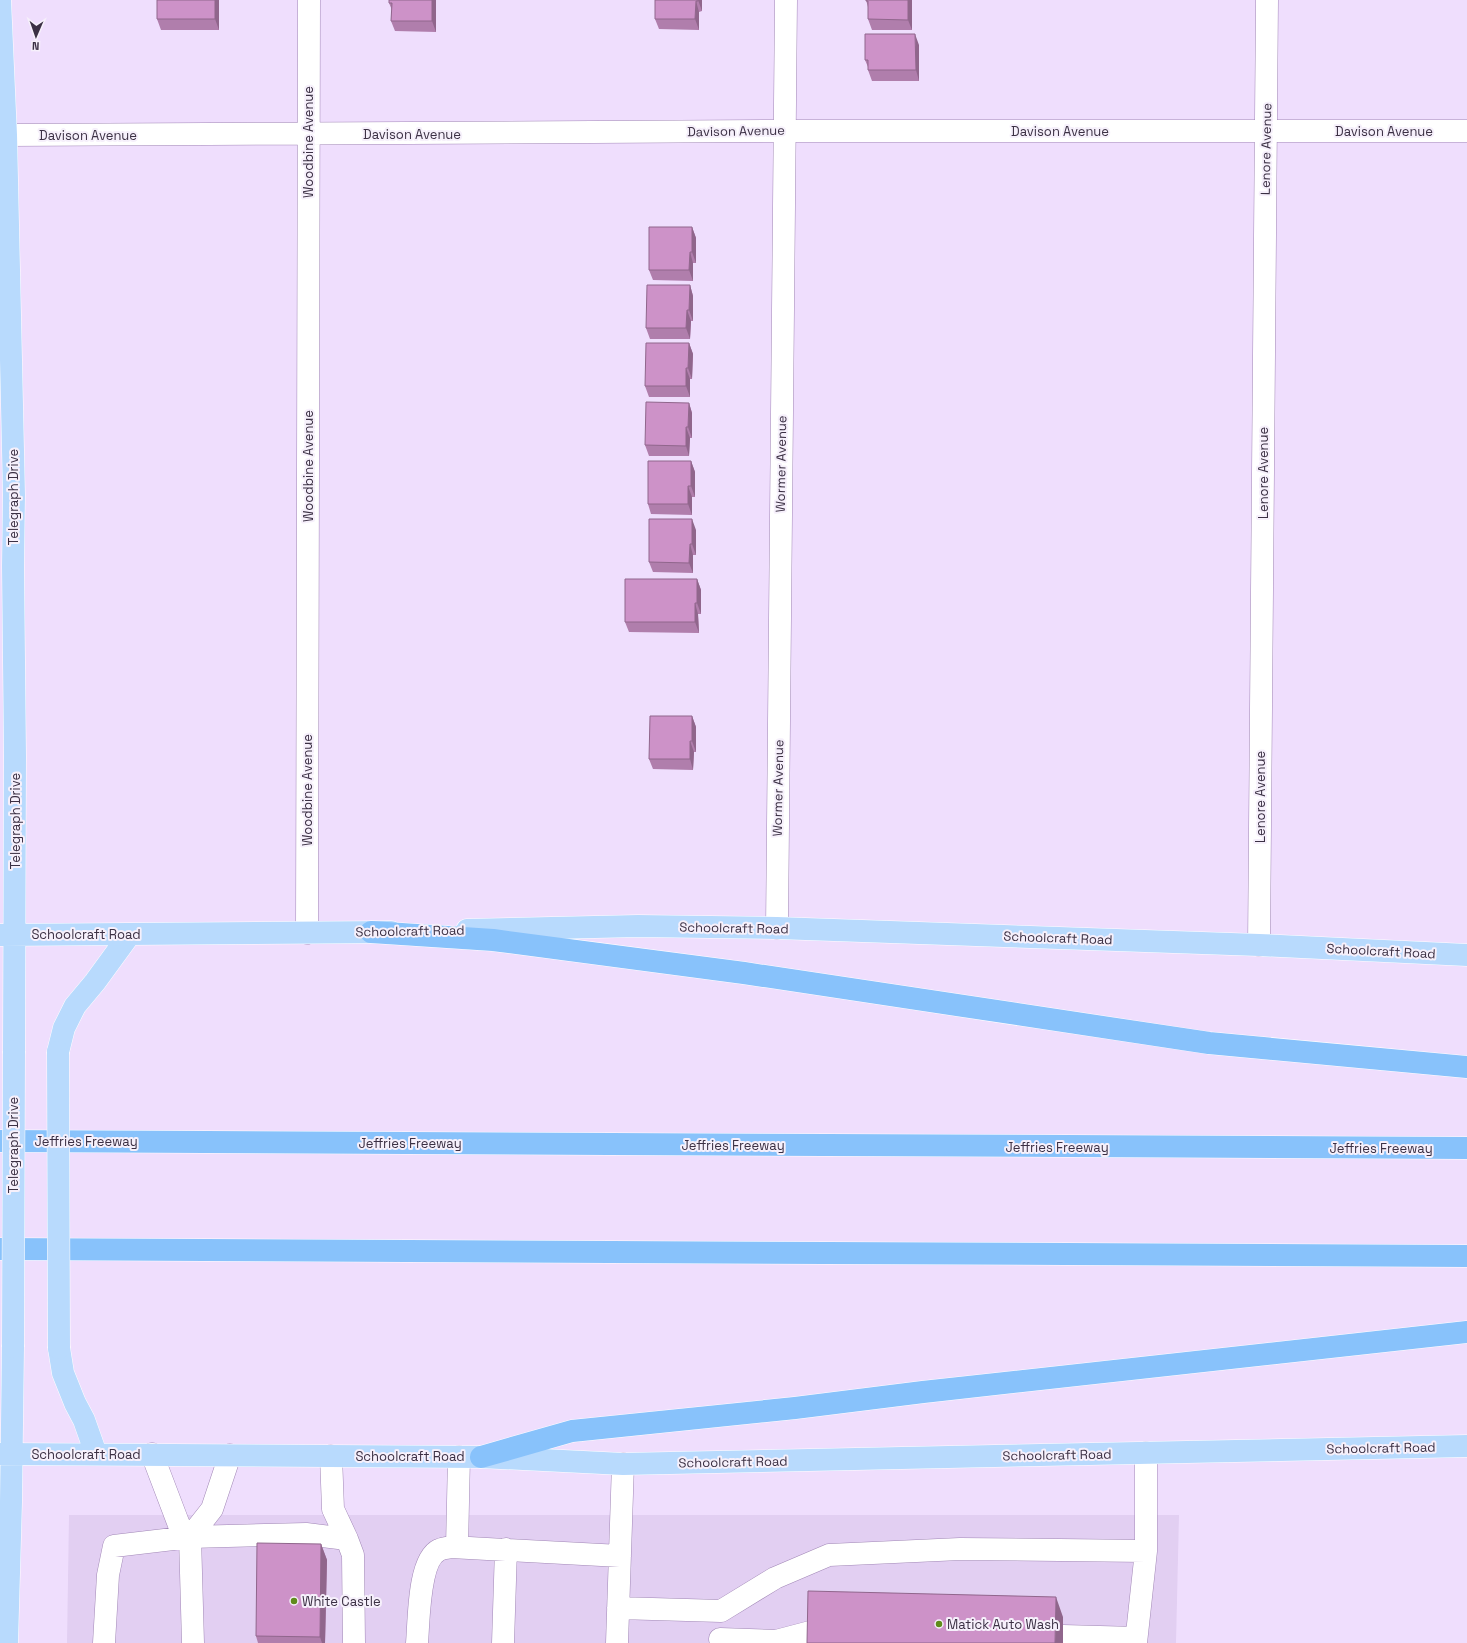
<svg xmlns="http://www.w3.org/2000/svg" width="1467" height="1643" font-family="'Space Grotesk',sans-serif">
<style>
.built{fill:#e2cff2}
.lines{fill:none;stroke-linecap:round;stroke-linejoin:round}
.minor-casing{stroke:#a187b6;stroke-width:23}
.major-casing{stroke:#fff;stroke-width:23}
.highway-casing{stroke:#fff;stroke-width:23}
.minor{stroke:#fff;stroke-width:22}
.major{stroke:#b8dafd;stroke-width:22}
.highway{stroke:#88c2fb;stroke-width:22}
.major-bridge-casing{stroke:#fff;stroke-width:23;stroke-linecap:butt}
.major-bridge{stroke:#b8dafd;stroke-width:22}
.wall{fill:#b07eac}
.shaded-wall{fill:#90668c}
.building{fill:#cd92c8;stroke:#90668c}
.poi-dot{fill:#5f8b1b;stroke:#f6f0fb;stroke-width:1.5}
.labels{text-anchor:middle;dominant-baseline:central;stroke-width:4;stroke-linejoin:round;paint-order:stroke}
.street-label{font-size:13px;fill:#3b3044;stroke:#f6f0fb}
.poi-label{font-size:13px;fill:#3b3044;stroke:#f6f0fb;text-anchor:start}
</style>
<rect width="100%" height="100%" fill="#efdefd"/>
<!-- built -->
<path class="built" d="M69,1515H1179L1176,1643H67Z"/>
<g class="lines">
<defs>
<path id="minor" d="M6,135L784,131H1467
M777,928L786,0
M307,933L309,0
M1259,945L1267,0
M152,1454L179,1525L190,1537L212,1509L230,1455
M331,1456L333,1509L347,1539
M190,1537L193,1643
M457,1547L459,1457
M618,1608L721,1611L775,1578L829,1555L960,1549L1146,1551
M1063,1636L1136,1638
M720,1639L776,1641L780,1643
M776,1641L814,1631
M104,1643L108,1575L114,1546L190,1537L306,1534L347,1539L353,1555L354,1643
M417,1643C419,1622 418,1560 439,1550C442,1548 447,1548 451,1547L620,1556
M503,1643L506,1549
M617,1643L623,1464
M1136,1643L1146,1551V1453"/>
<path id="major" d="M0,0L6,135L14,495L13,566L15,756L14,1051
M467,930L638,926L777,928L1259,945L1467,955
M0,935L391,932
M58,1052L64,1028L75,1006L95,982L130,934
M59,1348L63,1373L75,1403L84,1420L96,1454
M0,1454L481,1457L623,1464L1467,1446
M7,1643L11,1502L13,1347"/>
<path id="highway" d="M371,932L493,940L744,973L1209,1043L1467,1067
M0,1141L1467,1148
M0,1249L1467,1256
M481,1457L572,1431L795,1408L923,1392L1467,1332"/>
</defs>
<!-- minor casing -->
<use href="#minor" class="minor-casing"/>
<!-- major casing -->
<use href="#major" class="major-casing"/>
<!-- highway casing -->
<use href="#highway" class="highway-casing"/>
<!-- minor -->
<use href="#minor" class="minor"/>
<!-- major -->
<use href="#major" class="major"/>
<!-- highway -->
<use href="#highway" class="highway"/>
<defs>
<path id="major-bridge" d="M58,1052L59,1348
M13,1347L14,1051"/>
</defs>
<!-- major-bridge casing -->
<use href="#major-bridge" class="major-bridge-casing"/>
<!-- major-bridge -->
<use href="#major-bridge" class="major-bridge"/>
</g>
<!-- wall -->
<path class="wall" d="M219,0V30H161L157,19Z
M436,0V32L395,31L391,21L392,10L389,3Z
M655,0H702V11L699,12V30L659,29L655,19Z
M866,0H912V30H872L868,19V7Z
M919,45V81H872L868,70V67L865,60Z
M692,227L696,238V263H693V281L653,280L649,270Z
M690,285L693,296V321H691L690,339H650L646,328Z
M689,343L693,354L692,379H690V397H649L645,386Z
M689,403L692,413V438H690L689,456H649L645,445Z
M691,461L695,472V497H692V515L651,514L648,504Z
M696,530V555H693V573L653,572L649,562Z
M697,579L701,590V614H698L699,633L629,632L625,622Z
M692,716L696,727V752H694L693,770L653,769L649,759Z
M321,1544L327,1560L325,1643H258L256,1636Z"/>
<!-- shaded-wall -->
<path class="shaded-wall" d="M215,0H219V30L215,19Z
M432,0H436V32L432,21Z
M698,0H702V11Z
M908,0H912V30L908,20Z
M696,1L699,12V30L695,19Z
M915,34L919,45V81L916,70Z
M692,227L696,238V263L692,252Z
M690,252L693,263V281L689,270Z
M690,285L693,296V321L689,310Z
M687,310L691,321L690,339L686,328Z
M689,343L693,354L692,379L688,368Z
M686,368L690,379V397L686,386Z
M689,403L692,413V438L688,427Z
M686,427L690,438L689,456L686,446Z
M691,461L695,472V497L691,486Z
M688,486L692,497V515L688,504Z
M692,519L696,530V555L692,544Z
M690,544L693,555V573L689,563Z
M697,579L701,590V614L697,603Z
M695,603L698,614L699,633L695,622Z
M692,716L696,727V752L692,741Z
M690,741L694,752L693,770L690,759Z
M321,1544L327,1560L325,1643H322L320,1637Z
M1056,1597L1063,1617V1643H1055Z"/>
<!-- building -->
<path class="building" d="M157,0H215V19H157Z
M389,0H432V21H391L392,3H389Z
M655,0H698V1H696L695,19H655Z
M866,0H908V20L868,19V1H866Z
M865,34H915L916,70H868V60H865Z
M649,227H692V252H690L689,270H649Z
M647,285H690L689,310H687L686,328H646Z
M646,343H689L688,368H686V386H645Z
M646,402L689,403L688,427H686V446L645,445Z
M648,461H691V486H688V504H648Z
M649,519H692V544H690L689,563L649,562Z
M625,579H697V603H695V622H625Z
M650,716H692V741H690V759H649Z
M257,1543L321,1544L320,1637L256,1636Z
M808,1591L1056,1597L1055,1643H807Z"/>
<!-- markers -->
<g class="poi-dot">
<circle cx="294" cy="1601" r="4"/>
<circle cx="939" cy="1624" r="4"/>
</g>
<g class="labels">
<!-- street labels -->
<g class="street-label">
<text transform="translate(736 131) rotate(-1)">Davison Avenue</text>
<text x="1060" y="131">Davison Avenue</text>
<text x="1384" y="131">Davison Avenue</text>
<text x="412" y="134">Davison Avenue</text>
<text x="88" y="135">Davison Avenue</text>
<text transform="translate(308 142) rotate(-90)">Woodbine Avenue</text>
<text transform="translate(1266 149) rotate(-89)">Lenore Avenue</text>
<text transform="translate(781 464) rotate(-89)">Wormer Avenue</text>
<text transform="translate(308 466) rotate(-90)">Woodbine Avenue</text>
<text transform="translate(1263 473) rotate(-90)">Lenore Avenue</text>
<text transform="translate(13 497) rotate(-90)">Telegraph Drive</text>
<text transform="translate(778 788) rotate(-89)">Wormer Avenue</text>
<text transform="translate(307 790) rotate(-90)">Woodbine Avenue</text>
<text transform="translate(1260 797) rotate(-90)">Lenore Avenue</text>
<text transform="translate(15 821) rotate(-90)">Telegraph Drive</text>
<text transform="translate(734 928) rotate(1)">Schoolcraft Road</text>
<text transform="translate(410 931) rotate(-1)">Schoolcraft Road</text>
<text x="86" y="934">Schoolcraft Road</text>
<text transform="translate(1058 938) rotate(2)">Schoolcraft Road</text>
<text transform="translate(1381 951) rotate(3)">Schoolcraft Road</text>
<text x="86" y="1141">Jeffries Freeway</text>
<text x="410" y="1143">Jeffries Freeway</text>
<text transform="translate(13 1145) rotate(-90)">Telegraph Drive</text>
<text x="733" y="1145">Jeffries Freeway</text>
<text x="1057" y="1147">Jeffries Freeway</text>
<text x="1381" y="1148">Jeffries Freeway</text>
<text transform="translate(1381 1448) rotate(-1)">Schoolcraft Road</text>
<text x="86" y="1454">Schoolcraft Road</text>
<text transform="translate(1057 1455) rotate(-1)">Schoolcraft Road</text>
<text x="410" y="1456">Schoolcraft Road</text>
<text transform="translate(733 1462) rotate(-1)">Schoolcraft Road</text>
</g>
<!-- poi labels -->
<g class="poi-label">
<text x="302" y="1601">White Castle</text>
<text x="947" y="1624">Matick Auto Wash</text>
</g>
</g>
<!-- north arrow -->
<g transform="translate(36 36) rotate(182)" stroke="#f6f0fb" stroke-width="3" paint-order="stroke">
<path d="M0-3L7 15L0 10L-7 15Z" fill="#3b3044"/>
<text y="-6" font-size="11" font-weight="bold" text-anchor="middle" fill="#3b3044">N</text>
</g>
</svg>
